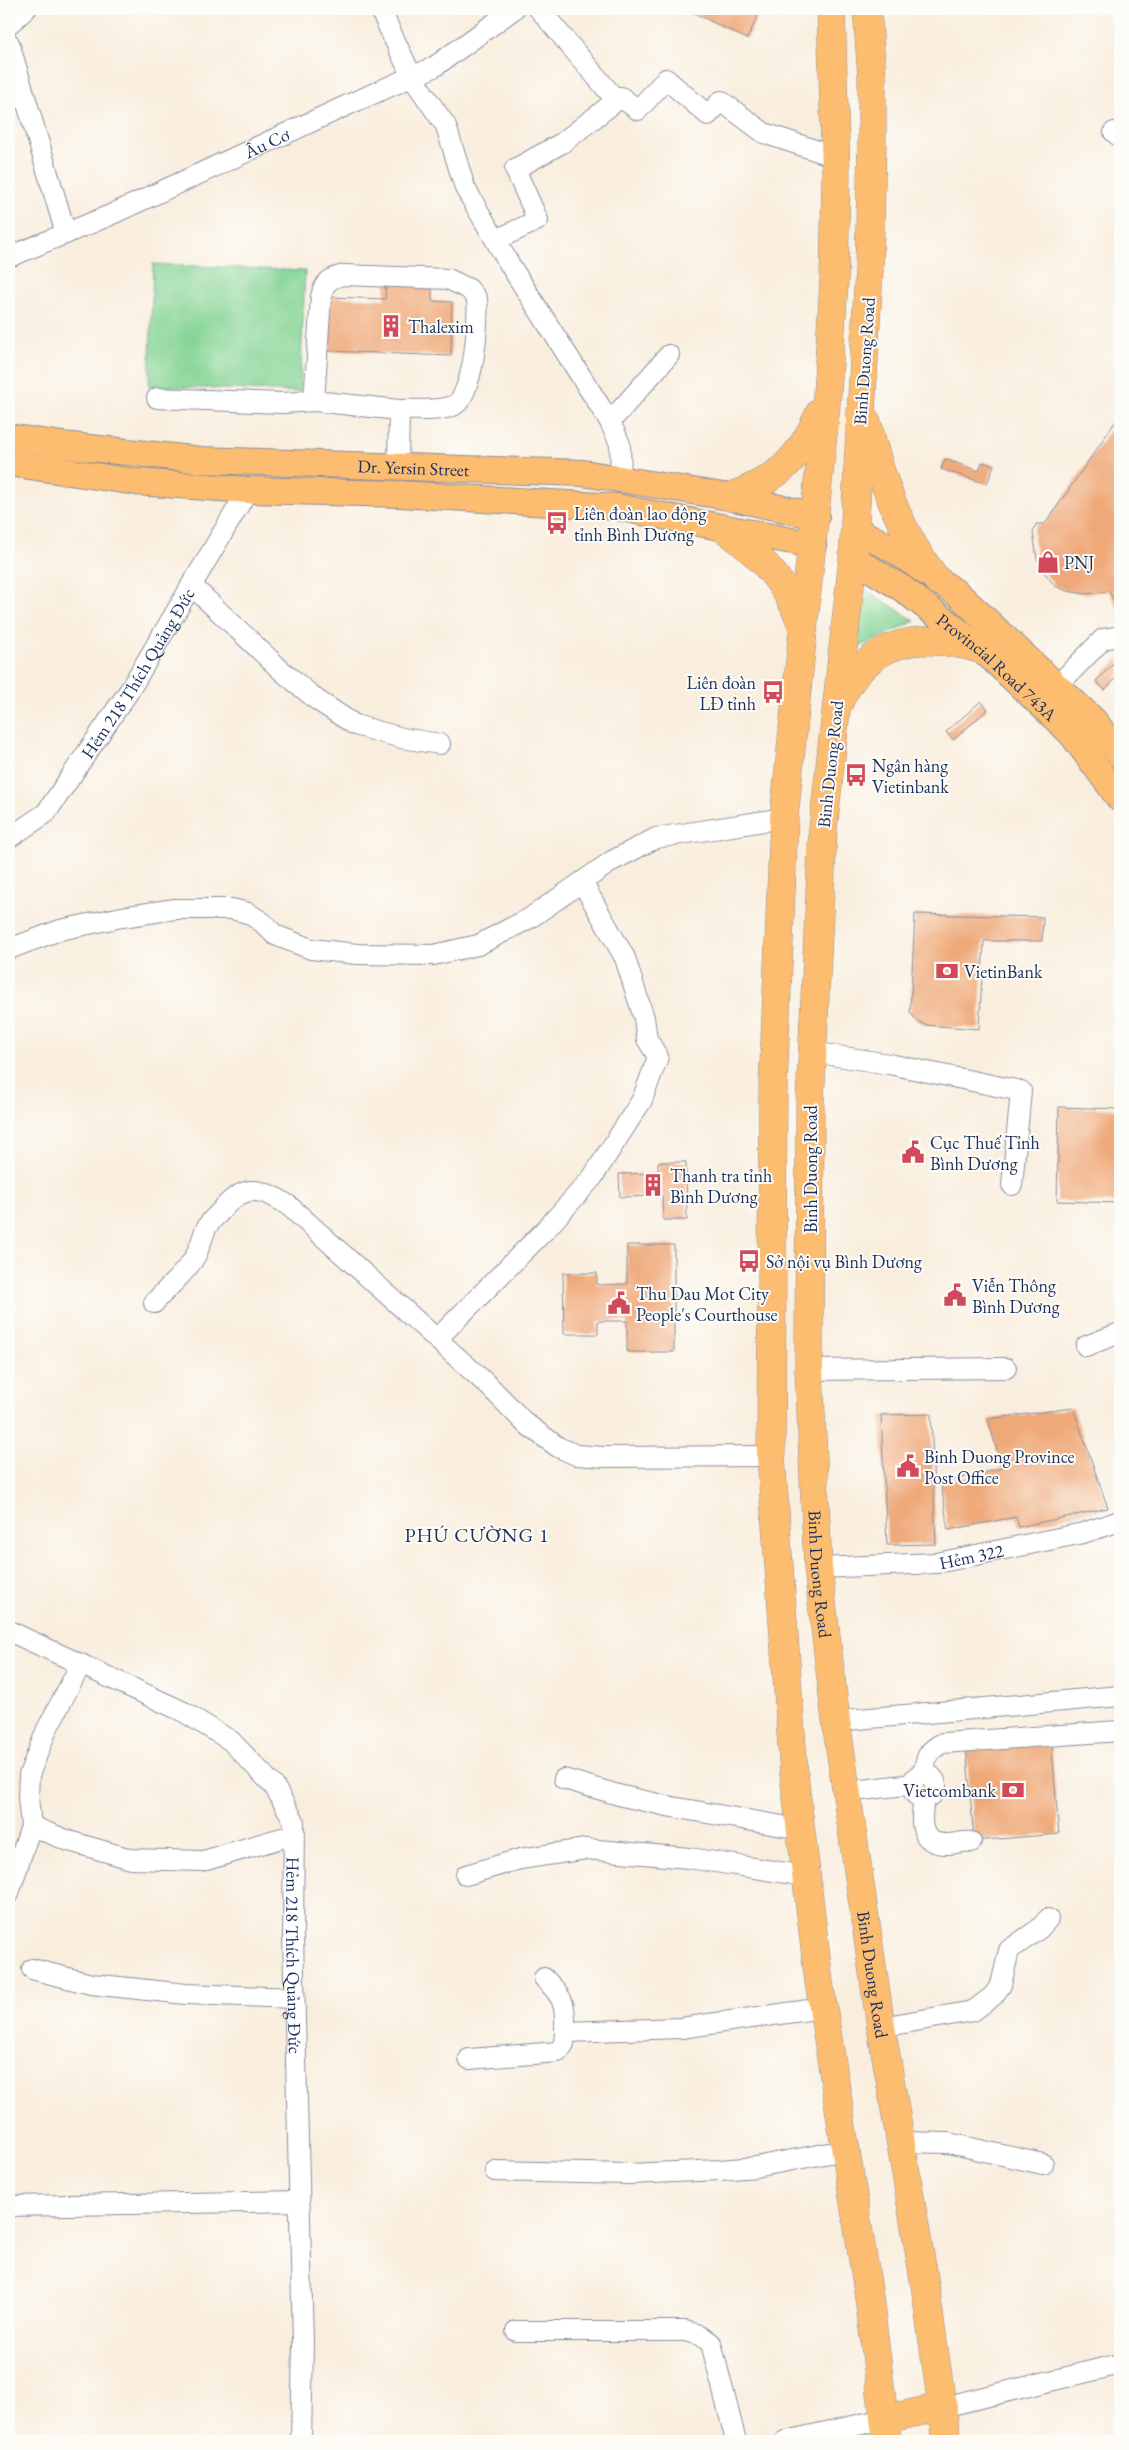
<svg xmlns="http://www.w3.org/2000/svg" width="1129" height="2450" font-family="'EB Garamond',serif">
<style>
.green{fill:#84d494;stroke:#508279}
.building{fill:#efa878}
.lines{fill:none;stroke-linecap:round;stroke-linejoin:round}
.minor-casing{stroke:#8a8e9e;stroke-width:22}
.major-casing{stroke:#8a8e9e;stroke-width:28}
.highway-casing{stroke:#8a8e9e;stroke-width:29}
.minor{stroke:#fff;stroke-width:20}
.major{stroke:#fcbd6f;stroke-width:26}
.highway{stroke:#fcbd6f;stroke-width:28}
.labels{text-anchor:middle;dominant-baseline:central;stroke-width:4;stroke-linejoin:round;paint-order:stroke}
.street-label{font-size:18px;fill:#1b2f5e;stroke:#fdfcf7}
.poi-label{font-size:18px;fill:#1b2f5e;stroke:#fdfcf7;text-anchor:start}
.quarter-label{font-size:20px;letter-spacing:1px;fill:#1b2f5e;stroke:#fdfcf7}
</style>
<rect width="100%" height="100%" fill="#fdfcf7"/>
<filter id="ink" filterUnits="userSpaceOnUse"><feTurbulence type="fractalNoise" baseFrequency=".02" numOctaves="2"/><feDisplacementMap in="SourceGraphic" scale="10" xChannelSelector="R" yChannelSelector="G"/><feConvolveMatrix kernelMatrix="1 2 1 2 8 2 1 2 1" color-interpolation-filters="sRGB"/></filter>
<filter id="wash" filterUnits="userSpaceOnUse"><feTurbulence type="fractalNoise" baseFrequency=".0096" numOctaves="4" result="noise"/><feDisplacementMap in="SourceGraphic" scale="20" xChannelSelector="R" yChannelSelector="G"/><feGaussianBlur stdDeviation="1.12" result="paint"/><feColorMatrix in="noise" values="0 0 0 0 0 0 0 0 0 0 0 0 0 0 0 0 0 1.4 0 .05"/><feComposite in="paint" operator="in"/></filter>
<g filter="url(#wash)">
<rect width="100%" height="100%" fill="#f9eede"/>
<!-- green -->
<path class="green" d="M153,264L305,271L300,392L149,386Z
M860,586L915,621L857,648Z"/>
<g id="blocks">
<!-- building -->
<path class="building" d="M686,9H761L747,39Z
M386,278L432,280V301L452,302L451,356L328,351L331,297L385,299Z
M1120,409V611L1119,612L1109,591L1086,594L1067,591L1055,586L1044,572L1037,559L1033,532L1036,524H1045L1120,415L1118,412Z
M945,459L979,471L982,462L994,465L987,484L941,469Z
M1120,657V674L1105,690L1096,681Z
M981,701L988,709L953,740L946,732Z
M915,914L1043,917L1042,941H984L979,1029L925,1025L916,1020L910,1012Z
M1059,1107L1120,1109V1203L1057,1201Z
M658,1162H686L687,1220H663L662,1196L620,1197L619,1174L658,1173Z
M627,1245H674V1352H627V1321H598V1334H564L563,1273H597V1285L627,1284Z
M1073,1408L1108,1508L1019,1527L1016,1517L948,1530L941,1483L1002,1468L988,1419Z
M931,1414L936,1544L887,1545L881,1415Z
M1051,1738L1059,1834L974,1841L966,1745Z"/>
</g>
</g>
<g filter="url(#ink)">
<use href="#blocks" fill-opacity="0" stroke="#8a8e9e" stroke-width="1"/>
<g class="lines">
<defs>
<g id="minor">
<path d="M380,9L412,77L446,126L465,188L510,265L610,422L620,444L621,479"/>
<path d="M539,9L616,100"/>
<path d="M9,24L26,9"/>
<path d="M9,43L66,234"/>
<path d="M1114,132L1120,137"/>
<path d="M496,240L538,220L515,169L562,143L621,97L638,110L666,79L708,115L721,101L764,133L836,157"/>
<path id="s1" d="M9,257L108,216L352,103L434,67L514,9"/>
<path d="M157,398L282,403L314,401L321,297C324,282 330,278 344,275L448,279L469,289L477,299C479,320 474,397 453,406C438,412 415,409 399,410L398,467"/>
<path d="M314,401L399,410"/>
<path d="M610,422L669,355"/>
<path d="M191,585L282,671L317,700L355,725L402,738L440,744"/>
<path d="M1058,685L1103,639L1120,636"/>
<path id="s2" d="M9,838L46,813L129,691L248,490"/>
<path d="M9,949L60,930L122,917L175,909H232L248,913L262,922L275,935L311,949L357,954L433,955L478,945L530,918L612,861L656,838L784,818"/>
<path d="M812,1052L889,1064L1021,1091L1012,1185"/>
<path d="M154,1303C166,1289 183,1275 193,1260C199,1251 201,1241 205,1231C207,1224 214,1218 219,1213C242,1185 258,1185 288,1205L490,1387L525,1423L558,1447L576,1455L605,1457L771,1456"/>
<path d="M437,1339L547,1228L592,1178L642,1100L658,1057L647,1039L644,1018L625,958L582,882"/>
<path d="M1086,1346L1120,1333"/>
<path d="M809,1370L1006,1368"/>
<path id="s3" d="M818,1568L937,1563L1083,1533L1120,1521"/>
<path id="s4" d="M9,1631L184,1712L231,1741L274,1786L294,1821L293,1936L303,2343L301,2441"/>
<path d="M81,1664L47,1729L29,1775L28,1797L31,1826L69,1841L131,1859L203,1861L295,1834"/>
<path d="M836,1721L1120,1696"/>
<path d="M924,1774C925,1758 928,1750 943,1743L1120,1731"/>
<circle cx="924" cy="1786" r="12"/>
<path d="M564,1779L622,1796L672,1807L800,1829"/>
<path d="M845,1792L913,1784"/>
<path d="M924,1798C921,1819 917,1844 947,1844C955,1844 963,1841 971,1842"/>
<path d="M466,1875L520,1859L586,1849L689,1858L806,1876"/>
<path d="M9,1893L31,1826"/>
<path d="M32,1969L91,1984L186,1994L294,1998"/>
<path d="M544,1978C564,1998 566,2004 565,2032L681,2028L823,2008"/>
<path d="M881,2027L973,2011L993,1996L1001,1985L1009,1950L1039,1929L1048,1919"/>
<path d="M469,2059L558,2052L564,2044L565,2032"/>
<path d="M900,2142L948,2143L1043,2164"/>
<path d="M495,2171L629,2174L720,2170L756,2167L845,2150"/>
<path d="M9,2206L299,2201"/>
<path d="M516,2331H685L700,2335L711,2343L736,2441"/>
<path d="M943,2407L1120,2364"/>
<path d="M786,2441L884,2419"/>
</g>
<g id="major">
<path id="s5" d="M9,437L62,445L201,460L583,473L729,497L816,516"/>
<path d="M9,463L136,482L248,490L399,494L617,507L813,545"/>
<path d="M855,529L896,551L958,594L1094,721L1120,755"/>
<path id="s6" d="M853,558L903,589L983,650L1071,733L1120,799"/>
</g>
<g id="highway">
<path d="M831,9L836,174L834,281L827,394L784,818L773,1089L771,1456L794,1774L819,1982L869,2297L887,2441"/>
<path id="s7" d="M867,9L872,77V142L869,270L853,558L823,829L810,1103L809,1370L818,1568L836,1721L881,2027L925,2285L947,2441"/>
<path d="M867,422C881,480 900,534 938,581"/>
<path d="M729,497C779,479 799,460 820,412"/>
<path d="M723,528C760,554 790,586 803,629"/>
<path d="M839,702C869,638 920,631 983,650"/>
<path d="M884,2419L943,2407"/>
</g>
</defs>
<!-- minor casing -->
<use href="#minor" class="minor-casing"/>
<!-- major casing -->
<use href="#major" class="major-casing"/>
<!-- highway casing -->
<use href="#highway" class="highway-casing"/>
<!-- minor -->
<use href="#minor" class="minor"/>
<!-- major -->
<use href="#major" class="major"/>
<!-- highway -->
<use href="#highway" class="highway"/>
</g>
</g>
<!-- icons -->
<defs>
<symbol id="building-bare" viewBox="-9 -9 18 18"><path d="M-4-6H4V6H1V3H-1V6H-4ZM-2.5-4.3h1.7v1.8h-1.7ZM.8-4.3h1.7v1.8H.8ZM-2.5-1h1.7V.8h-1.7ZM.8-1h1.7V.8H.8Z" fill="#d1495b" stroke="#fdfcf7" stroke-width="2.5" paint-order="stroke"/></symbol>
<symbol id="bus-bare" viewBox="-9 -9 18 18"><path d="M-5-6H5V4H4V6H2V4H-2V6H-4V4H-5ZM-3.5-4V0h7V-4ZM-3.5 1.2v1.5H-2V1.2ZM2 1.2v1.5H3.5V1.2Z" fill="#d1495b" stroke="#fdfcf7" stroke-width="2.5" paint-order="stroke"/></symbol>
<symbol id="shop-bare" viewBox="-9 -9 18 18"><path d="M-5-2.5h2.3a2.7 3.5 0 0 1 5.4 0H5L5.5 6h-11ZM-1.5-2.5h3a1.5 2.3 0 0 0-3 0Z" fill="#d1495b" stroke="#fdfcf7" stroke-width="2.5" paint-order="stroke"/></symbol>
<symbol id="bank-bare" viewBox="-9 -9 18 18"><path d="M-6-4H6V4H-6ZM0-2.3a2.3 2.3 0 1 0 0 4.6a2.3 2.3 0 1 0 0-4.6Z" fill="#d1495b" stroke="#fdfcf7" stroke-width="2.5" paint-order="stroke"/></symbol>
<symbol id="civic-bare" viewBox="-9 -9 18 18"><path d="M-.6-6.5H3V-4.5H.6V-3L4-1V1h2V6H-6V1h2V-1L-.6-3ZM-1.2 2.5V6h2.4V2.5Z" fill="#d1495b" stroke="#fdfcf7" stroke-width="2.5" paint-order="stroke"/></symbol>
</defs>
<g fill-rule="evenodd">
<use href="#building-bare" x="375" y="310" width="32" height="32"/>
<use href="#bus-bare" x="541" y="507" width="32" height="32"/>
<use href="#shop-bare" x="1032" y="546" width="32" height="32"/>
<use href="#bus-bare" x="757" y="676" width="32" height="32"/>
<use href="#bus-bare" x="840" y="759" width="32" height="32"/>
<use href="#bank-bare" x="931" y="955" width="32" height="32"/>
<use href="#civic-bare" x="897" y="1136" width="32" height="32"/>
<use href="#building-bare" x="637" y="1169" width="32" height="32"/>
<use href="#bus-bare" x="733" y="1245" width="32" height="32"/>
<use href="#civic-bare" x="939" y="1279" width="32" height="32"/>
<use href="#civic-bare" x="603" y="1287" width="32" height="32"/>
<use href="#civic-bare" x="892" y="1450" width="32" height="32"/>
<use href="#bank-bare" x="997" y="1774" width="32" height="32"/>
</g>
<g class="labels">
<!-- street labels -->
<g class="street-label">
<text stroke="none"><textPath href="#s1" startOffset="282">Âu Cơ</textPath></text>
<text transform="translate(864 361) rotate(-86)">Binh Duong Road</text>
<text stroke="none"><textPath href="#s5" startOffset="406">Dr. Yersin Street</textPath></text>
<text stroke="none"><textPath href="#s6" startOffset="181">Provincial Road 743A</textPath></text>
<text stroke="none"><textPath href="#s2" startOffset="212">Hẻm 218 Thích Quảng Đức</textPath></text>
<text transform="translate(830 764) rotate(-84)">Binh Duong Road</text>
<text transform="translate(810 1169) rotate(-90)">Binh Duong Road</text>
<text stroke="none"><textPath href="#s3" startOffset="154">Hẻm 322</textPath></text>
<text stroke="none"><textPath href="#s7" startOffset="1568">Binh Duong Road</textPath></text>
<text stroke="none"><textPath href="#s4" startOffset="485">Hẻm 218 Thích Quảng Đức</textPath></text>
<text stroke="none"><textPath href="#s7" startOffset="1972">Binh Duong Road</textPath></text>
</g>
<!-- poi labels -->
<g class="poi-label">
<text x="408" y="326">Thalexim</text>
<text x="574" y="513">Liên đoàn lao động<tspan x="574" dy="21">tỉnh Bình Dương</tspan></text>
<text x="1064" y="562">PNJ</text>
<text x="756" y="682" text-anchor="end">Liên đoàn<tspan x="756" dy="21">LĐ tỉnh</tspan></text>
<text x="872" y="765">Ngân hàng<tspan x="872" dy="21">Vietinbank</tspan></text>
<text x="964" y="971">VietinBank</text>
<text x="930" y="1142">Cục Thuế Tỉnh<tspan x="930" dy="21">Bình Dương</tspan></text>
<text x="670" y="1175">Thanh tra tỉnh<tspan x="670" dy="21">Bình Dương</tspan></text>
<text x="766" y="1261">Sở nội vụ Bình Dương</text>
<text x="972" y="1285">Viễn Thông<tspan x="972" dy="21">Bình Dương</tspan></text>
<text x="636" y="1293">Thu Dau Mot City<tspan x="636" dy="21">People's Courthouse</tspan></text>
<text x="924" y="1456">Binh Duong Province<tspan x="924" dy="21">Post Office</tspan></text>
<text x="996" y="1790" text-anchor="end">Vietcombank</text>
</g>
<!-- quarter labels -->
<g class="quarter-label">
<text x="477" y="1535">PHÚ CƯỜNG 1</text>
</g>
</g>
<!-- margin -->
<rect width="1129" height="2450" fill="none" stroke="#fdfcf7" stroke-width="30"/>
</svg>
